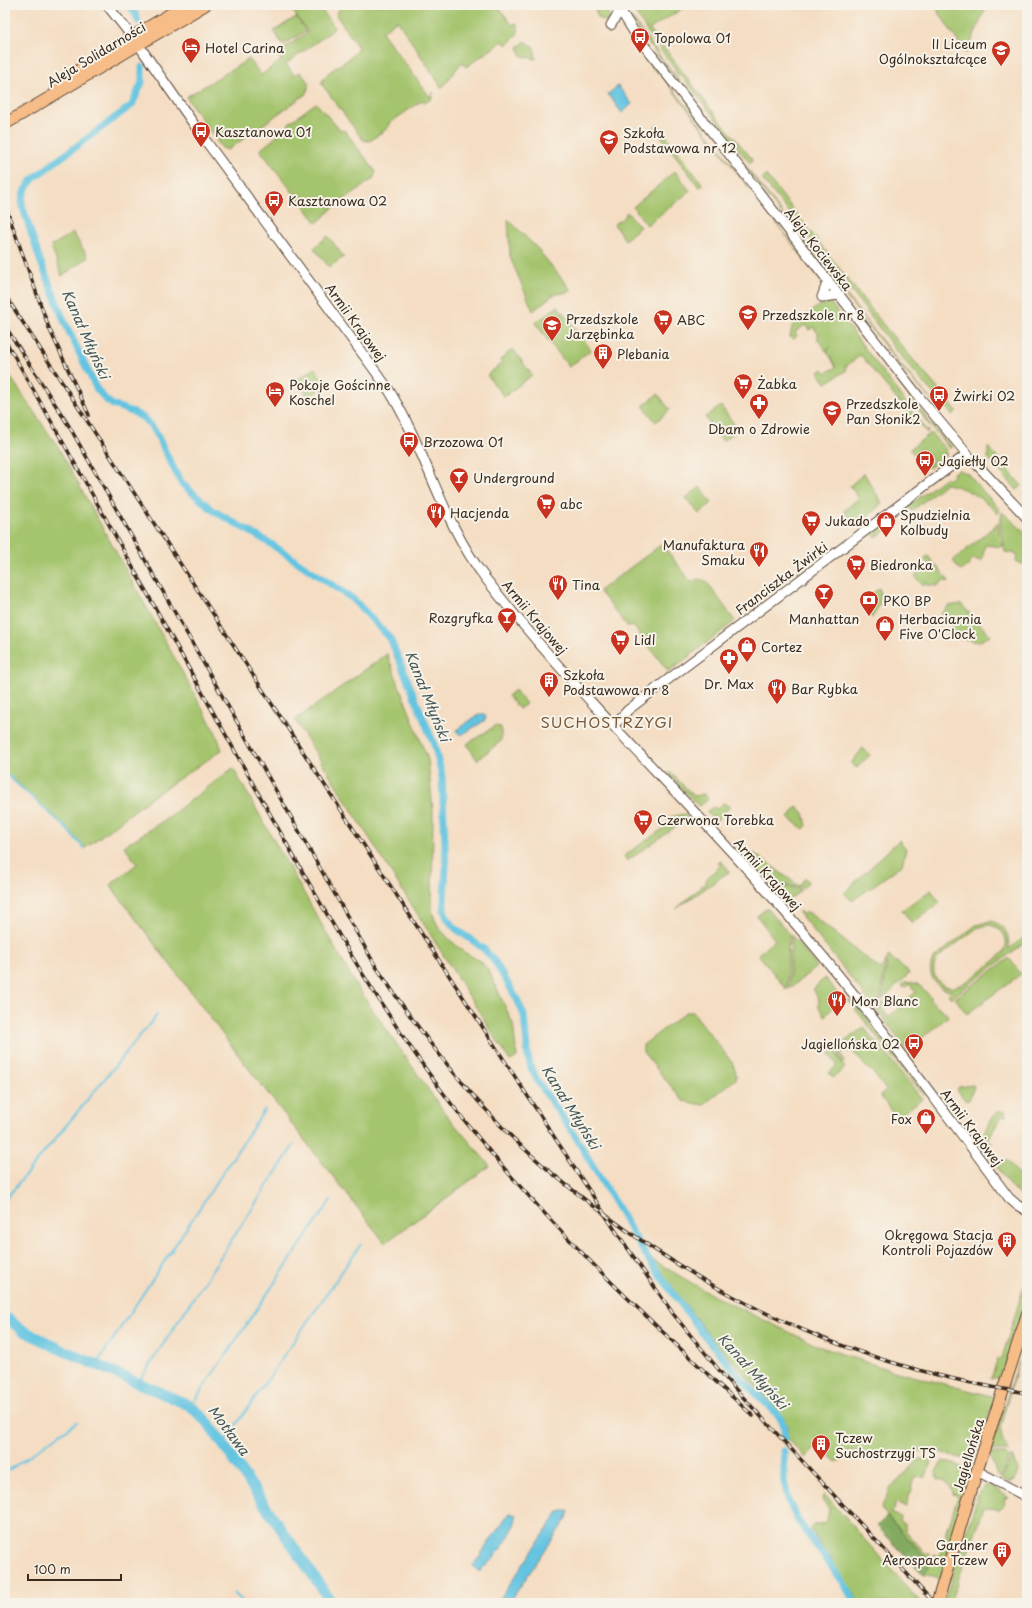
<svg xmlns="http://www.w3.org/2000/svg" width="1032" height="1608" font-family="'Playpen Sans',sans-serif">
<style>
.green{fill:#a4c46d;stroke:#707746;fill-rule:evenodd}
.forest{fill:#83aa60;stroke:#5f6a3f}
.water{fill:#63c4e1;stroke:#4f7780}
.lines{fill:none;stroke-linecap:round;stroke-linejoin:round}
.stream{stroke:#63c4e1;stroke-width:2}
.canal{stroke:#63c4e1;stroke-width:7}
.river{stroke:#63c4e1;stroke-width:11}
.tertiary-casing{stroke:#574537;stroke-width:11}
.primary-casing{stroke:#574537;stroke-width:13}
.tertiary{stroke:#fff;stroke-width:9}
.primary{stroke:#f7bd88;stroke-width:11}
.rail-casing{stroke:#3b2a1e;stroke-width:3.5}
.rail{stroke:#f7f3e8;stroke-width:2;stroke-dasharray:6;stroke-linecap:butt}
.labels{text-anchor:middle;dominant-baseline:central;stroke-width:4;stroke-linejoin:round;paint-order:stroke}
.poi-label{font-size:13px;fill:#3b2a1e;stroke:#f7f3e8;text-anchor:start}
.street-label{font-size:13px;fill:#3b2a1e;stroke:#f7f3e8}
.water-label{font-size:14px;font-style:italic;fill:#475858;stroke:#f7f3e8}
.quarter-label{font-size:15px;letter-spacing:1px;fill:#775938;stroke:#f7f3e8}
</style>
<rect width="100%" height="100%" fill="#f7f3e8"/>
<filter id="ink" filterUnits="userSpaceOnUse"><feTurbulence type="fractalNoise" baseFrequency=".025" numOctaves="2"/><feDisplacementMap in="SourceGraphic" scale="8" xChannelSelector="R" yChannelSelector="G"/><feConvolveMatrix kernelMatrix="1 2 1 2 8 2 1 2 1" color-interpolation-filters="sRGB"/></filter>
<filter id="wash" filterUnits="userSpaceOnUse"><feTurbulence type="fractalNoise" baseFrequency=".012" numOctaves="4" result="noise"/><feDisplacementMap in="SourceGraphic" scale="16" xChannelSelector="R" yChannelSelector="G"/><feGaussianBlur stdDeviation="0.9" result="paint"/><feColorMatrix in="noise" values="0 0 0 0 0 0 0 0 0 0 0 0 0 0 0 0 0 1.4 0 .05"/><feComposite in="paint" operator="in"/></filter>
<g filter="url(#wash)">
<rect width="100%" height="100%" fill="#f4ddc2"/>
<!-- green -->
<path class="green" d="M299,5H318L334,26L333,30L286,64L294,75L300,72L309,83L307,93L228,150L222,148L186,97L249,59L261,75L281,61L277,53L308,32L292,10Z
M342,5H497L512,25L516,23C523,33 513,39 506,45L503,41L466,67L462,62L442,88L397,20L382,32L430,97L433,92L432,98L425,103L423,100L388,124L389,127L370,141L363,140L321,83C328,66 351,64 358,47L336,15Z
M594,5H603L611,19L610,20L605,21L598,18Z
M630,5H688L650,29L714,113L753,160L750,163L726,134L724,133L722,127L680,74L678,75L675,71L676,70L652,39Z
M934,5H987L966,54Z
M296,17L306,31L283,45L274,31Z
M632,18L663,60L829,273L901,365L933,402L901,367L641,34L631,19Z
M526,41L534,48L536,59L522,56L518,47Z
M647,59L656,67L823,283L661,75L652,68Z
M316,103L340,130L345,131L376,172L373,179L335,206L317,223L260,150L288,127L289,123Z
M658,125L703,185L699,187L654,127Z
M675,171L690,191L647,225L633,207Z
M766,175L886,328L957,411L952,415L902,358L840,276L762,179Z
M627,212L640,227L625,240L614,224L622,219Z
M508,219L536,247L572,291L553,295L533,311L510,257Z
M73,233L88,257L62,276L51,246Z
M328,236L344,257L329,267L314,248Z
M836,299L893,370L930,423L952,447L949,448L927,422L889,367Z
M828,302H830L927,431L929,430L927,433L917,421L915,422L861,355L845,367L847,370L826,383L818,373L823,369L826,373L836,367L827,351L831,347L826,351L818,340V333L813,327L809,330L805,325L795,332L797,336L793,340L790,337L792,326L821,304L823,305Z
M558,306L591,350L569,367L535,323Z
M513,349L532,375L504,397L487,375L502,363L500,360Z
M315,368L326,385L309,397L296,381Z
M5,369L58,447L216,733L222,750L152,797L84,849L62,824L5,772Z
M658,394L670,410L656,422L643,406Z
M721,406L738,430L722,441L705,417Z
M931,433L946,450V456L929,468L927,465L933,461L923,448L914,455L910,449Z
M988,447L1022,486L1017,490L988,458Z
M958,470L967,473L1000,510L998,514C985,500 965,486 945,484L912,511L908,506L945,478L950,479L954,475L953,473Z
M864,473L882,503L862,523L855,519H850L844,511L859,498L850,486Z
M700,487L712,503L699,514L686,498Z
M1002,512L1027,534V565L1016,562L1017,554L1005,552L1000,523Z
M893,516L899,517V522L876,537L871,532Z
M998,523L1002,547L985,545L982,561L973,559L969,563L970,565L961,571L953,561Z
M662,544L691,582L698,579L706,581L735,621L665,675L679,663L668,671L633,626L628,627L599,591Z
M928,556L950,582L943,581L937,586L921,584L915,576L928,564L924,559Z
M879,588C884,598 877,610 872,618L861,603Z
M961,604L990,635L979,642L948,637L953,621L940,615L948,606Z
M387,654L428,760L433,811L432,910L435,920L440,929L450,940L464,952L480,961L488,969L513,1024L517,1057L510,1061L295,720Z
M515,690L526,704L519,709L508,696Z
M495,726L501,727V741L477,760L467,744Z
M863,748L870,755L857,768L851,763Z
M233,768L357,987L444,1112L490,1166L385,1243L245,1064L110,885L137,864L124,846L166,819Z
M670,772L694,796L704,794L708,799L700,806L697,805L669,774Z
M723,803L730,807L718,818L719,819L716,821L706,812L713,807L717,809Z
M797,807L804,813L807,826L804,829L788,818Z
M684,814L688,818L627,861L624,856L670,824L667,818Z
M899,840L906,849L902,865L852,901L844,893Z
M749,851L751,854L754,853L799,886L805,878L809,881L803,888L771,883L746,855Z
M720,860L730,871L676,909L699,889L701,885L705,886L707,878L721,865L718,863Z
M773,884L799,889L801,890L788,901Z
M931,890L940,903L912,923L902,910Z
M767,908L789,933L787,990L758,954L775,940L757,916Z
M799,911L803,914L808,912L880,969L886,961L880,1001L874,1007L799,913Z
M990,921C1005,924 1010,935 1009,949L1027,935V941L951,998L948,994L952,991C935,989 926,974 933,959L976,925ZM988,925C1000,926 1011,938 1004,951C999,959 963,986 954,987C947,988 940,984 936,978C932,971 934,964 938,958L977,928Z
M791,935L816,965L815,968L789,989Z
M888,956L907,970L909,974L882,1000Z
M1009,958L1021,974L967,1014L955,998Z
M825,978L842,999L825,1016L818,1006L819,1000L813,989Z
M905,982L918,984L932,998L930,1000L949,1016L907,1050L876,1009L883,1002L885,1005L882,1008L888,1017L899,1009L898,1007L916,992L909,984L904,988L902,985Z
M848,1000H853L924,1093V1096Z
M686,1012H693L733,1064L737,1078L703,1105L683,1101L643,1052V1045Z
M864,1027L872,1038C862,1047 848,1045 836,1054L845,1068L833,1078L829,1073L837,1065L829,1054Z
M874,1039L922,1099L896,1118L880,1095L886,1090L870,1069H868L851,1049L848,1052L845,1050L841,1054L845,1061L843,1063L838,1055C849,1047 863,1047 874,1039Z
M973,1085L974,1087L969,1100L966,1101L957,1090L959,1087Z
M1005,1110L1006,1117L1002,1115L988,1140L992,1142L990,1146L1002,1163L1007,1160L1023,1180L1027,1181V1200L1010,1186L981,1145C980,1137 993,1113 1000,1111L1003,1112Z
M651,1259L714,1296L818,1346L893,1371L995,1397L976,1454C965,1464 952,1454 939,1452C913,1449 887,1455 861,1456L858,1452H848L845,1459L836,1462L816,1444L806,1458L787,1438V1426L782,1415L710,1337Z
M1027,1276V1298L1000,1384H997L998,1378H991L998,1359L1002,1358Z
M1019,1361L1000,1427L1003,1441L1009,1451H989Z
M991,1454H1006L1009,1457L1001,1477L997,1475L990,1457Z
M1012,1456L1018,1471L1015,1479L1009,1483L1001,1480Z
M919,1459H927L931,1461L926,1477L914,1478L906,1507L896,1502L894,1510L890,1513L901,1517L900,1522L905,1524V1530L925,1553L930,1554L929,1557L933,1559L934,1555L939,1557L958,1496L953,1494C951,1484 946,1481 938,1479L936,1471L943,1461L960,1466L970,1475L940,1580L934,1576L924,1575L931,1563L881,1509L889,1490Z
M991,1485L1008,1497L1005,1498L1004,1502L1005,1504L1000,1509L984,1508L952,1597L958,1603H943L956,1567L979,1492L984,1486Z
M825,1495L921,1603H858L856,1597L810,1529L814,1525L827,1522L829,1509L822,1500L823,1496Z"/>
<!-- forest -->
<path class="forest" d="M887,1516L931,1563L924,1575L877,1526Z"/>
<!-- water -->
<path class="water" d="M618,86L632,104L622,113L608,94Z
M480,714H484L486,717L484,721L463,734H459L457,731L459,728Z
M569,1510L567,1518L509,1603H497L559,1512Z
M509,1513L516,1515C517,1531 492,1562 479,1572L473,1566Z"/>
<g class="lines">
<!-- stream -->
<path class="stream" d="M5,773L62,824L84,848
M5,1200L157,1015
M96,1365L265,1109
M137,1384L294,1145
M191,1406L331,1200
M223,1444L361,1244
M5,1473L77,1422
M234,1593L244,1603"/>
<!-- canal -->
<path class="canal" d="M129,5L136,15L138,21
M142,67V82L132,105L35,177C27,186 22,192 22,205L40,260L64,321L96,388L106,400L113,405L135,413L145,419L155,431L181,483L214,511L268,542L353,599L390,638L434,744L442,776L446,867L444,898V910L448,920L456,929L484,949L495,962L517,999L524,1015L528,1056L531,1068L538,1082L572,1131L648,1259L703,1334L744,1382L779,1416L783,1424L785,1438
M784,1451V1481L789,1503L801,1525L843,1582L855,1603"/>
<!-- river -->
<path class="river" d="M5,1317L24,1331L60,1349L191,1406L209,1424L332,1603"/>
</g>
</g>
<g filter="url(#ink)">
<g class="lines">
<defs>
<path id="tertiary" d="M107,5L138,44L200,133L387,387C426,448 441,521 486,579C574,692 679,791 773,898C857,993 933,1096 1009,1198L1017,1205L1027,1211
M617,5L636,35L919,397L967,454L1027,518
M611,25L620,10
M828,280L822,297L840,295
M614,725L628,710L666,681L967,454
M977,1471L1027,1497"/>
<path id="primary" d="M56,87L86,65L185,5
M5,124L205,5
M937,1603L977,1471L1027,1315"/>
</defs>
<!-- tertiary casing -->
<use href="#tertiary" class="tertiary-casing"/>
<!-- primary casing -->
<use href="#primary" class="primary-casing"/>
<!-- tertiary -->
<use href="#tertiary" class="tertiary"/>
<!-- primary -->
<use href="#primary" class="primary"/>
<defs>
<path id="rail" d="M5,205L49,328L89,415
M5,295L615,1230L674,1315L728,1381L934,1603
M5,326L69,426L375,965C413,1023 454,1077 502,1127C534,1160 570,1189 607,1216C734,1311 870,1369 1027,1393
M5,340C89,486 169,634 251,780C313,891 373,1001 450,1102C539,1218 645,1317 753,1416"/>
</defs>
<!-- rail casing -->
<use href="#rail" class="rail-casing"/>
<!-- rail -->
<use href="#rail" class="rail"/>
</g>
</g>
<!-- icons -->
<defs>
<symbol id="bus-pin" viewBox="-11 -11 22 30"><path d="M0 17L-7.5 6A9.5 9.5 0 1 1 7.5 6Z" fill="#c8321e" stroke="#f7f3e8"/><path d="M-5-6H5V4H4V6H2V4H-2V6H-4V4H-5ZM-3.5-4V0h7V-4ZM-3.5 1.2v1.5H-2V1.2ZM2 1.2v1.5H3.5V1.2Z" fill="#fff"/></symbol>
<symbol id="hotel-pin" viewBox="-11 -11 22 30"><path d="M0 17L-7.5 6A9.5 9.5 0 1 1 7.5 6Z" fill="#c8321e" stroke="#f7f3e8"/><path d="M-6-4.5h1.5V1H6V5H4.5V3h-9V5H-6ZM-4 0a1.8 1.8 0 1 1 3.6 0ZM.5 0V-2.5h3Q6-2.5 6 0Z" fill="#fff"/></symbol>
<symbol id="school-pin" viewBox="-11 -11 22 30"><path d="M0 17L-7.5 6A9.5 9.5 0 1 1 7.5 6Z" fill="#c8321e" stroke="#f7f3e8"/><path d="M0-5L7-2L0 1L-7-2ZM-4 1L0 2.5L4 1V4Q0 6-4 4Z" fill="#fff"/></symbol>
<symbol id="supermarket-pin" viewBox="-11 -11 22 30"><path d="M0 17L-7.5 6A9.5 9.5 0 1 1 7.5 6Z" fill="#c8321e" stroke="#f7f3e8"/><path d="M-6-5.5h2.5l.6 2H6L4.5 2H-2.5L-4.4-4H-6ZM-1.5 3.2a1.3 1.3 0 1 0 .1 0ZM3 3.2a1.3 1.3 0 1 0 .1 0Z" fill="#fff"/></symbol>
<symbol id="building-pin" viewBox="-11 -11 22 30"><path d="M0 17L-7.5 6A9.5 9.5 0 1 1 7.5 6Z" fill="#c8321e" stroke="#f7f3e8"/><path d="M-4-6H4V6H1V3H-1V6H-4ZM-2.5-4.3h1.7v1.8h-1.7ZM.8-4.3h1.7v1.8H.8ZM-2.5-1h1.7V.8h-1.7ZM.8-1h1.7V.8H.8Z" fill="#fff"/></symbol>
<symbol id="pharmacy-pin" viewBox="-11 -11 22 30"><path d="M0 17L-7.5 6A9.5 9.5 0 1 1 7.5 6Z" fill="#c8321e" stroke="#f7f3e8"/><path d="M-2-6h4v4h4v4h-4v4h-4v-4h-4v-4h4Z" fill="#fff"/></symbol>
<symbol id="bar-pin" viewBox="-11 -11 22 30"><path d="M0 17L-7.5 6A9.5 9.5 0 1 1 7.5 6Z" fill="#c8321e" stroke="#f7f3e8"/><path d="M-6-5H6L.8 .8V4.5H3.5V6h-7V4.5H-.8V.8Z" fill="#fff"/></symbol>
<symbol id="restaurant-pin" viewBox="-11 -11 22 30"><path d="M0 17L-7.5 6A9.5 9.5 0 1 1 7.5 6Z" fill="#c8321e" stroke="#f7f3e8"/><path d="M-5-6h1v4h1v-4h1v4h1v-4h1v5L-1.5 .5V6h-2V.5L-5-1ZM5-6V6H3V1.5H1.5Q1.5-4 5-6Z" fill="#fff"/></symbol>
<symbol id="shop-pin" viewBox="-11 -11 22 30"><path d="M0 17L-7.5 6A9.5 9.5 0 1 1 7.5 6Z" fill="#c8321e" stroke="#f7f3e8"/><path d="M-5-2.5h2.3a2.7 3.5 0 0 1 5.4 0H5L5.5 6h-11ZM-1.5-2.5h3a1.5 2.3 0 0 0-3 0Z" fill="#fff"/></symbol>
<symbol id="bank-pin" viewBox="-11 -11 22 30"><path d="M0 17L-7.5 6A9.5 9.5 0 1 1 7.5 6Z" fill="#c8321e" stroke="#f7f3e8"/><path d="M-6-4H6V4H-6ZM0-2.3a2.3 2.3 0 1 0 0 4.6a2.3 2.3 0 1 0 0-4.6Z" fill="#fff"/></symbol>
</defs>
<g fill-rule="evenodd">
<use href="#bus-pin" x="629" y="26" width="22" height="30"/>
<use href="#hotel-pin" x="180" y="36" width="22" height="30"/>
<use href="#school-pin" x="990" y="39" width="22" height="30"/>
<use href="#bus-pin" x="190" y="120" width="22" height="30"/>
<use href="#school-pin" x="598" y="128" width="22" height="30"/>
<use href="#bus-pin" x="263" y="189" width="22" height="30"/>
<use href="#school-pin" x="737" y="303" width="22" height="30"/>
<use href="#supermarket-pin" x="652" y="308" width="22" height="30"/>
<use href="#school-pin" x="541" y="314" width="22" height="30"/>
<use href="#building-pin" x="592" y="342" width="22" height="30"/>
<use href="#supermarket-pin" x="732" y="372" width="22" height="30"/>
<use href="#hotel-pin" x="264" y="380" width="22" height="30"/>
<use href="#bus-pin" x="928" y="384" width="22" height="30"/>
<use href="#pharmacy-pin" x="748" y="392" width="22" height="30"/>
<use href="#school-pin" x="821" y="399" width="22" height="30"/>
<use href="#bus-pin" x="398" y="430" width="22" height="30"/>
<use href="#bus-pin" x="914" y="449" width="22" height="30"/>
<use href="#bar-pin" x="448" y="466" width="22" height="30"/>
<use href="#supermarket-pin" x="535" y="492" width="22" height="30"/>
<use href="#restaurant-pin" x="425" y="501" width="22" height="30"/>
<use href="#supermarket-pin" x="800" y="509" width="22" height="30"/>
<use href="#shop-pin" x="875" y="510" width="22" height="30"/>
<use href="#restaurant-pin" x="748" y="540" width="22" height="30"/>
<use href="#supermarket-pin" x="845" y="553" width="22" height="30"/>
<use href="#restaurant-pin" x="547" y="573" width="22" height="30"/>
<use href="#bar-pin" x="813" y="582" width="22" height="30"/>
<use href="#bank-pin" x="858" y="589" width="22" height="30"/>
<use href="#bar-pin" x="496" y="606" width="22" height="30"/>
<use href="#shop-pin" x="874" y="614" width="22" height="30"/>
<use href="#supermarket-pin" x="609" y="628" width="22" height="30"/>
<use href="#shop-pin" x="736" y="635" width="22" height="30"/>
<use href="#pharmacy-pin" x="718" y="647" width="22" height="30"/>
<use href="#building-pin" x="538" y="670" width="22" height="30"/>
<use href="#restaurant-pin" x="766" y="677" width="22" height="30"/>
<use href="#supermarket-pin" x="632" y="808" width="22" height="30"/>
<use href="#restaurant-pin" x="826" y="989" width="22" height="30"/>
<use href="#bus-pin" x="903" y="1032" width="22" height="30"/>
<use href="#shop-pin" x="915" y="1107" width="22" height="30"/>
<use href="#building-pin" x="996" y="1230" width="22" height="30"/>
<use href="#building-pin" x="810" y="1433" width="22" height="30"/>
<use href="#building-pin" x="991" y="1540" width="22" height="30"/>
</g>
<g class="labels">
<!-- poi labels -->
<g class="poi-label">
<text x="654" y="37">Topolowa 01</text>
<text x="987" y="43" text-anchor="end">II Liceum<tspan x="987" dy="15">Ogólnokształcące</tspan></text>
<text x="205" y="47">Hotel Carina</text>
<text x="215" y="131">Kasztanowa 01</text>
<text x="623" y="132">Szkoła<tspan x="623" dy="15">Podstawowa nr 12</tspan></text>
<text x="288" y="200">Kasztanowa 02</text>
<text x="762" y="314">Przedszkole nr 8</text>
<text x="566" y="318">Przedszkole<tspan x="566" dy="15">Jarzębinka</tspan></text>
<text x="677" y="319">ABC</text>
<text x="617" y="353">Plebania</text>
<text x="757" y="383">Żabka</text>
<text x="289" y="384">Pokoje Gościnne<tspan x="289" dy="15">Koschel</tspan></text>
<text x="953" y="395">Żwirki 02</text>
<text x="846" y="403">Przedszkole<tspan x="846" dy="15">Pan Słonik2</tspan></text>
<text x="759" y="428" text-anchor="middle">Dbam o Zdrowie</text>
<text x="423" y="441">Brzozowa 01</text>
<text x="939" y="460">Jagiełły 02</text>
<text x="473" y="477">Underground</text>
<text x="560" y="503">abc</text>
<text x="450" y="512">Hacjenda</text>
<text x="900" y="514">Spudzielnia<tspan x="900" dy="15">Kolbudy</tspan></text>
<text x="825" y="520">Jukado</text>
<text x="745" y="544" text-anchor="end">Manufaktura<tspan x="745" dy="15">Smaku</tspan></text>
<text x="870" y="564">Biedronka</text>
<text x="572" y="584">Tina</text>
<text x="883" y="600">PKO BP</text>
<text x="493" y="617" text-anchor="end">Rozgryfka</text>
<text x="824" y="618" text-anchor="middle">Manhattan</text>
<text x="899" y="618">Herbaciarnia<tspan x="899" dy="15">Five O'Clock</tspan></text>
<text x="634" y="639">Lidl</text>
<text x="761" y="646">Cortez</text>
<text x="563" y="674">Szkoła<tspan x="563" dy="15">Podstawowa nr 8</tspan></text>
<text x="729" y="683" text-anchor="middle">Dr. Max</text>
<text x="791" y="688">Bar Rybka</text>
<text x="657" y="819">Czerwona Torebka</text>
<text x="851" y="1000">Mon Blanc</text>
<text x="900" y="1043" text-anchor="end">Jagiellońska 02</text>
<text x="912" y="1118" text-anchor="end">Fox</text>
<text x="993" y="1234" text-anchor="end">Okręgowa Stacja<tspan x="993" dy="15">Kontroli Pojazdów</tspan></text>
<text x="835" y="1437">Tczew<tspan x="835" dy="15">Suchostrzygi TS</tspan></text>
<text x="988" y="1544" text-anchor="end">Gardner<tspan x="988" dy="15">Aerospace Tczew</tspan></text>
</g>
<!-- street labels -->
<g class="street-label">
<text transform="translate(96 54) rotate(-31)">Aleja Solidarności</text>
<text transform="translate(819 249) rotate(52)">Aleja Kociewska</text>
<text transform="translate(356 322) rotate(54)">Armii Krajowej</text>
<text transform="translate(781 578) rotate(-37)">Franciszka Żwirki</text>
<text transform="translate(535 617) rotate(50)">Armii Krajowej</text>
<text transform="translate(768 874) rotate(48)">Armii Krajowej</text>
<text transform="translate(972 1127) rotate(53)">Armii Krajowej</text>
<text transform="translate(968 1455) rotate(-73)">Jagiellońska</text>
</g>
<!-- water labels -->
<g class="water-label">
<text transform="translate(86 334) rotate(66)">Kanał Młyński</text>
<text transform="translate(428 696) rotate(68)">Kanał Młyński</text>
<text transform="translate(571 1107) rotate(58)">Kanał Młyński</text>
<text transform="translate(753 1371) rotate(48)">Kanał Młyński</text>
<text transform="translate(229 1430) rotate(53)">Motława</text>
</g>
<!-- quarter labels -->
<g class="quarter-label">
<text x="607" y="721">SUCHOSTRZYGI</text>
</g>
</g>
<!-- margin -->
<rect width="1032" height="1608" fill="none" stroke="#f7f3e8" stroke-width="20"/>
<!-- scale -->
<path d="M28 1574v6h93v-6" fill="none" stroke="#3b2a1e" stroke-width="2"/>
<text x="34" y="1574" font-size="12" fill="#3b2a1e" stroke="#f7f3e8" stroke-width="3" paint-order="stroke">100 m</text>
</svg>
